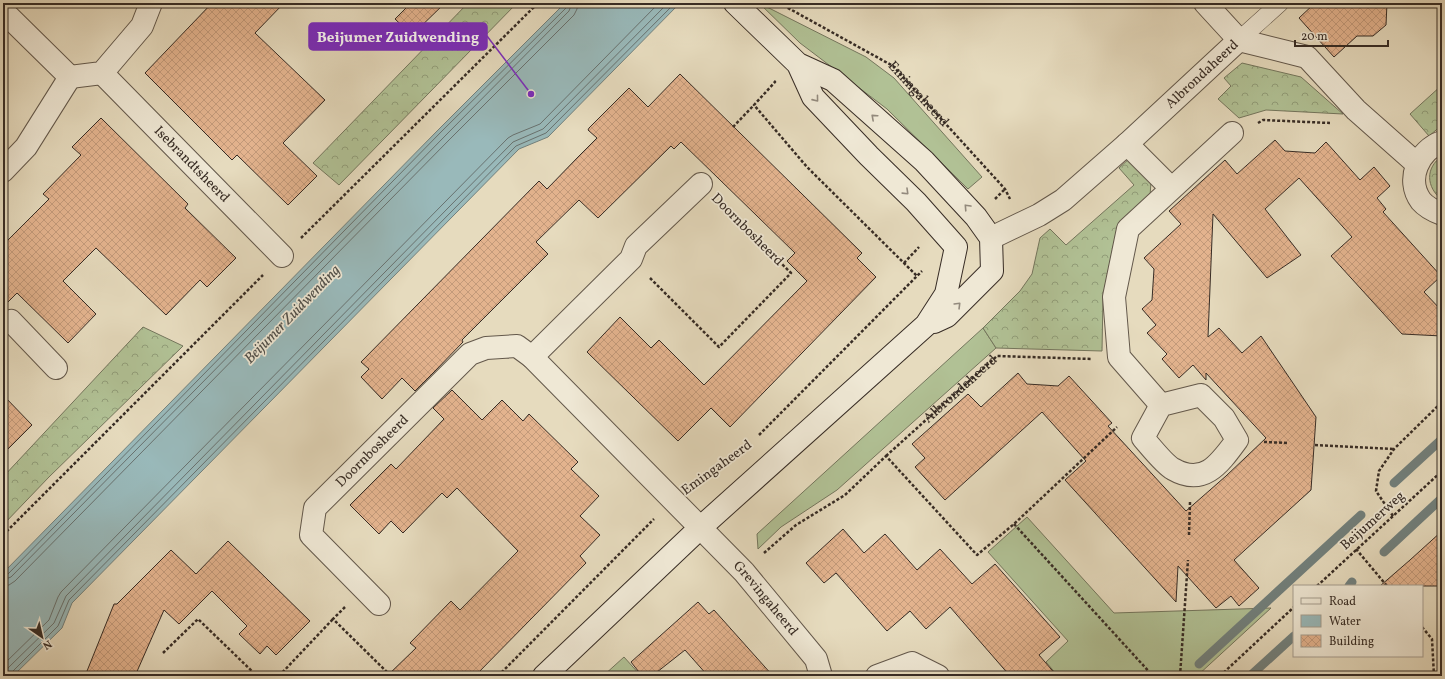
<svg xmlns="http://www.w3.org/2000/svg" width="1445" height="679" font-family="Vollkorn,serif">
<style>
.grass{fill:#b1c195;stroke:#74765d}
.forest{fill:url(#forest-crowns);stroke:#74765d}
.water{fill:#99b9ba;stroke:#72817e}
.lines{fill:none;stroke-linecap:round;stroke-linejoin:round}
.shore{stroke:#687270;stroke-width:1}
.stream{stroke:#72817e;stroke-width:9}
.building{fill:url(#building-cross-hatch);stroke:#372c25}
.lane-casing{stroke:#63584b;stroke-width:18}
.street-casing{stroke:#63584b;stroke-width:24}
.secondary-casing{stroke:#372c25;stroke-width:24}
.path{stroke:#372c25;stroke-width:2.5;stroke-dasharray:3 2;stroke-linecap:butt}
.lane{stroke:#efe8d5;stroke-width:17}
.street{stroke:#efe8d5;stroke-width:22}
.secondary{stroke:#efe8d5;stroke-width:22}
.oneway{stroke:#938a7d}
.labels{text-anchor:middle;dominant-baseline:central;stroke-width:3.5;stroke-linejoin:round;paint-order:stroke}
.street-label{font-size:14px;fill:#372c25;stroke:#efe8d5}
.water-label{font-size:15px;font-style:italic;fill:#504f4a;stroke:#efe8d5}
.leader{fill:none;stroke:#7b2cbf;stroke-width:1.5}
.callout-dot{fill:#7b2cbf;stroke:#efe8d5;stroke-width:1.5}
.callout{fill:#7b2cbf;stroke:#7b2cbf;stroke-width:1.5}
.callout-label{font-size:15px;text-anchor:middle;font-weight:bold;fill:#fff}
</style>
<defs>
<pattern id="forest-crowns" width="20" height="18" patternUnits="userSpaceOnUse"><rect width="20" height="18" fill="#b1c195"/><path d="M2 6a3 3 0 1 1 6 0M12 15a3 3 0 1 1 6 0" fill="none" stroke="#919d79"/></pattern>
<pattern id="building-cross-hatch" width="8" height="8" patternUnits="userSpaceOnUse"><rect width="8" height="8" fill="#e3b38e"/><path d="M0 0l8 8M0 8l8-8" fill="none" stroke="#c39a7a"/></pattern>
</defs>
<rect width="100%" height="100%" fill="#e6dbbe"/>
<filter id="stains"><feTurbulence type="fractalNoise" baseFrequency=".005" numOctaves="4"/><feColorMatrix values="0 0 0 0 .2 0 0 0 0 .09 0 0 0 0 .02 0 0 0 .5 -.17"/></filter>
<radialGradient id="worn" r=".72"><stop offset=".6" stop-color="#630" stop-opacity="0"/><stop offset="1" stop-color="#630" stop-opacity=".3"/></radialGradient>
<!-- grass -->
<path class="grass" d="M759,3L866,57L894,78L982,177L968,189L887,109L800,43Z
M983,328L996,348L837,490L781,527L758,549L757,534Z
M1027,517L1114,613L1271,608L1197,676H1058L1046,662L1068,641L988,552Z
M624,657L641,676H603Z"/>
<!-- forest -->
<path class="forest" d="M468,3H517L339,185L313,163Z
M1242,63L1301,77L1343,114L1266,110L1239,118L1218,99L1231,86L1224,78Z
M1442,85V125L1429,136L1410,114Z
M1442,156V200C1426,187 1425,168 1442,156Z
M1130,158L1151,181L1150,197L1117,228L1103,296L1102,351L996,348L983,328L1020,291L1032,274L1040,238L1050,229L1066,245L1134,185L1119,168Z
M143,327L183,346L49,477L3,525V477Z"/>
<!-- water -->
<path class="water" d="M565,3H680L548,137L519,149L72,603L62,628L13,676H3V573L438,130Z"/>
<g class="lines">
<!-- shore -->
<path class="shore" d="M3,575L8,574L441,132L566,8L567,3
M3,580L11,577L445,136L569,11L572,3
M3,586L9,585L15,581L449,140L574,15L577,9L578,3
M3,665L49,620L58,597L61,592L508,138L513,135L540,124L659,3
M6,676L8,668L54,623L66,596L513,142L543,129L668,3
M11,676L12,672L58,626L69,600L516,146L546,133L675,3"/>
<!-- stream -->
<path class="stream" d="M1394,483L1442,439
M1384,552L1442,498
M1349,586L1352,582
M1199,664L1361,515
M1250,676L1294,636"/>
</g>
<!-- building -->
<path class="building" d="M212,3H284L255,33L325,100L283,143L317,176L288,205L237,155L232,160L145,73Z
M411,3H445L412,35L395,19Z
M1315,3H1387L1386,25L1373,36H1357L1334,57L1299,18Z
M680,74L862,253L857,258L876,277L730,427L711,408L678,441L587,352L620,317L651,348L659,340L704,385L807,281L787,261L795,253L681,142L674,149L671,146L598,218L579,200L536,242L548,254L462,340L463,342L434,372L415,391L402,378L382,399L361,377L369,369L361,362L539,181L547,189L578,157L597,138L588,130L589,128L629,88L648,107Z
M101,118L188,204L185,208L236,258L207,287L200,280L166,315L96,248L63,281L96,314L68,343L17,293L3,307V245L49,199L43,194L81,155L72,147Z
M1275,140L1285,151L1315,153L1326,142L1360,180L1374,167L1390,186L1377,198L1386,209L1383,212L1441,276L1424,292L1442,311V336L1402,334L1331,256L1352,237L1299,178L1265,209L1301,255L1267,278L1213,214L1208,337L1219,328L1242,353L1261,336L1316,417L1311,490L1234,560L1259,588L1239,606L1231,596L1216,608L1178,566L1176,602L1065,480L1086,461L1042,412L945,500L915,467L925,458L912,444L968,394L981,407L1018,373L1027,384L1043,385L1058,386L1069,376L1112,423L1108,426L1186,511L1226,476L1266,438L1206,373V380L1193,365L1179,378L1162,359L1167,354L1147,333L1156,325L1142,309L1152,300L1154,269L1144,258L1181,224L1169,211L1225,160L1237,174Z
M452,390L482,420L502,400L523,421L529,414L578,462L571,469L599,496L580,516L600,535L580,556L586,563L475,676H387L416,648L410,643L451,601L460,610L518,551L457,488L447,498L442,493L403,533L391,521L379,534L350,505L391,464L396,469L444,419L433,408Z
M3,395L32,425L3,454Z
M843,529L864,553L885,534L917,570L940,549L972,584L995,564L1060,637L1039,655L1057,676H1010L950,607L926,629L910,611L887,631L836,573L824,583L806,563Z
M1442,531V586H1380L1410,560Z
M228,541L310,621L276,655L267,646L260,654L239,634L247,626L212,591L179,624L164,610L135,676H85L114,604H117L171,550L196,574Z
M698,602L709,614L714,610L773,676H708L685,650L652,676H642L631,662Z"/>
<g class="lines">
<defs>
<path id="lane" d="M1239,40L1280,3"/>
<g id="street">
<path d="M1205,3L1239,40"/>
<path d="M3,11L70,77L26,147L3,171"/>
<path d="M1239,40L1307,57L1356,110L1417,164"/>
<path id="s3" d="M102,73L282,256"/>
<path d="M70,77L102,73L142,26L151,3"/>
<path d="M1442,142C1419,150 1405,179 1421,201C1427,208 1434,211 1442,214"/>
<path d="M1127,144L1171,188"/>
<path id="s4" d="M991,238L1039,215L1063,200L1127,144L1239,40"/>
<path d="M3,324L11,321L56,368"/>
<path id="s5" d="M532,357L744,572L816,659L821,676"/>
<path d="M1201,395L1224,418L1237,440C1220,463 1204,487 1173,469C1165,465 1150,446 1143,438L1161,405Z"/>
<path d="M1161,405L1119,357L1114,297L1128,229L1232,133"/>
<path id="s6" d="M379,604L311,535L315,508L470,354L486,348L517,346L532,357L631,259L636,246L701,184"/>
<path d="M877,676L912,663L938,676"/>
</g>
<path id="secondary" d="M735,3L798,64L833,80L924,161L976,217L991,238L992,271L947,316L934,322
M798,64L813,97L869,156L916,202L956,247
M544,676L700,528L926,325L946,294L956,247"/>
</defs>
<!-- lane casing -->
<use href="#lane" class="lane-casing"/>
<!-- street casing -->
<use href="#street" class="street-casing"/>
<!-- secondary casing -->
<use href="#secondary" class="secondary-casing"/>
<!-- path -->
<g class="path">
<path id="s1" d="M779,3L893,66L1005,189L1010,199"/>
<path d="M774,81L775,82L754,105L807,167L917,276"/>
<path d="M1258,123L1263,120L1330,123"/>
<path d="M733,127L754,105"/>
<path d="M995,199L1005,189"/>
<path d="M301,238L538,3"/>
<path d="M904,263L919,247"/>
<path d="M650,278L719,347L791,273L721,204"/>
<path d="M759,435L922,271"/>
<path d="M1264,442L1289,443"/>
<path d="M1315,445L1394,449"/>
<path id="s2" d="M886,456L997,356L1092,359"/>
<path d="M695,483L748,445"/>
<path d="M1393,516L1376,491L1379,471L1394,449L1442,402"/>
<path d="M1014,524L1153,676"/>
<path d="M3,535L263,275"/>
<path d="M1189,535L1190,502"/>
<path d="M1356,549L1387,586"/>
<path d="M764,553L796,525L845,495L886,456L977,555L1014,524L1117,427"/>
<path d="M1317,586L1442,471"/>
<path d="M345,607L333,619L391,676"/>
<path d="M1422,627L1432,639L1434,676"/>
<path d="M163,653L198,619L257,676"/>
<path d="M279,676L333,619"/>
<path d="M498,676L654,519"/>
<path d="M1180,676L1188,560"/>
<path d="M1220,676L1294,607"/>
</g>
<!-- lane -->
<use href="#lane" class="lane"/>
<!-- street -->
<use href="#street" class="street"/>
<!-- secondary -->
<use href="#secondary" class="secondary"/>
</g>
<!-- one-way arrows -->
<defs><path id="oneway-chevron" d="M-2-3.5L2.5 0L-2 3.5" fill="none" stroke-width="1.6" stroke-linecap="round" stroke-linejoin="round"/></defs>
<g class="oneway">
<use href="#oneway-chevron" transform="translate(816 99) rotate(51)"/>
<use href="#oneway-chevron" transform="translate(874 117) rotate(-138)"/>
<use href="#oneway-chevron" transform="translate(906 192) rotate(44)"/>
<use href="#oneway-chevron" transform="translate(967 207) rotate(-133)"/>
<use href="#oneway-chevron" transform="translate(958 305) rotate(-45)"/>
</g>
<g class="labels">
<!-- street labels -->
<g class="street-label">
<text stroke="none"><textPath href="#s4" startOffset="269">Albrondaheerd</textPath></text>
<text stroke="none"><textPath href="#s1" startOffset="168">Emingaheerd</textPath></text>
<text stroke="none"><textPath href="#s3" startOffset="128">Isebrandtsheerd</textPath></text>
<text transform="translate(747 230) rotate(45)">Doornbosheerd</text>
<text stroke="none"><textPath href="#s2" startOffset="100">Albrondaheerd</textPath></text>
<text stroke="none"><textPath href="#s6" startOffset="205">Doornbosheerd</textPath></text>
<text transform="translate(717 468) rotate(-36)">Emingaheerd</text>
<text transform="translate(1373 521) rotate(-42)">Beijumerweg</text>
<text stroke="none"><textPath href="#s5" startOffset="336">Grevingaheerd</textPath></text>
</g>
<!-- water labels -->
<g class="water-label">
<text transform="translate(293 315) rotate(-46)">Beijumer Zuidwending</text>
</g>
</g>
<!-- callouts -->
<path class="leader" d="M531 94L487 36"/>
<circle class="callout-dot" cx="531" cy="94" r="4"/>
<rect class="callout" x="309" y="23" width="178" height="27" rx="4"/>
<g class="callout-label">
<text x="398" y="42">Beijumer Zuidwending</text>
</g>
<!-- margin -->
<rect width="1445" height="679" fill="none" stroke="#e6dbbe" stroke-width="16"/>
<rect x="4" y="4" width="1437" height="671" fill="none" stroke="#372c25" stroke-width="2"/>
<rect x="8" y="8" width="1429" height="663" fill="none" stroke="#372c25"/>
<!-- legend -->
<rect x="1293" y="585" width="130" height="72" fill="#efe8d5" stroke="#a59d8f"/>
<rect x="1301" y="598" width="20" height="6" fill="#efe8d5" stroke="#a59d8f"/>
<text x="1329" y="605" font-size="12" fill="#372c25">Road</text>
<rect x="1301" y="615" width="20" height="12" fill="#99b9ba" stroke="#a59d8f"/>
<text x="1329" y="625" font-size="12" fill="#372c25">Water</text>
<rect x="1301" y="635" width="20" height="12" fill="url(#building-cross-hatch)" stroke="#a59d8f"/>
<text x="1329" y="645" font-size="12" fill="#372c25">Building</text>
<!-- north arrow -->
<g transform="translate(42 637) rotate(146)" stroke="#efe8d5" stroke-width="3" paint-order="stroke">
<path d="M0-3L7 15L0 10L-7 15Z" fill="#372c25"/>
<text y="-6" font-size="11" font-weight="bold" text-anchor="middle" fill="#372c25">N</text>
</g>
<!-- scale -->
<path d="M1295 40v6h93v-6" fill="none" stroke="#372c25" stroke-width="2"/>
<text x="1301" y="40" font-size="12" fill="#372c25" stroke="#efe8d5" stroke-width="3" paint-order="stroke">20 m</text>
<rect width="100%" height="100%" filter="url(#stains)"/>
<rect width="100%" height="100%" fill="url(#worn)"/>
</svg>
